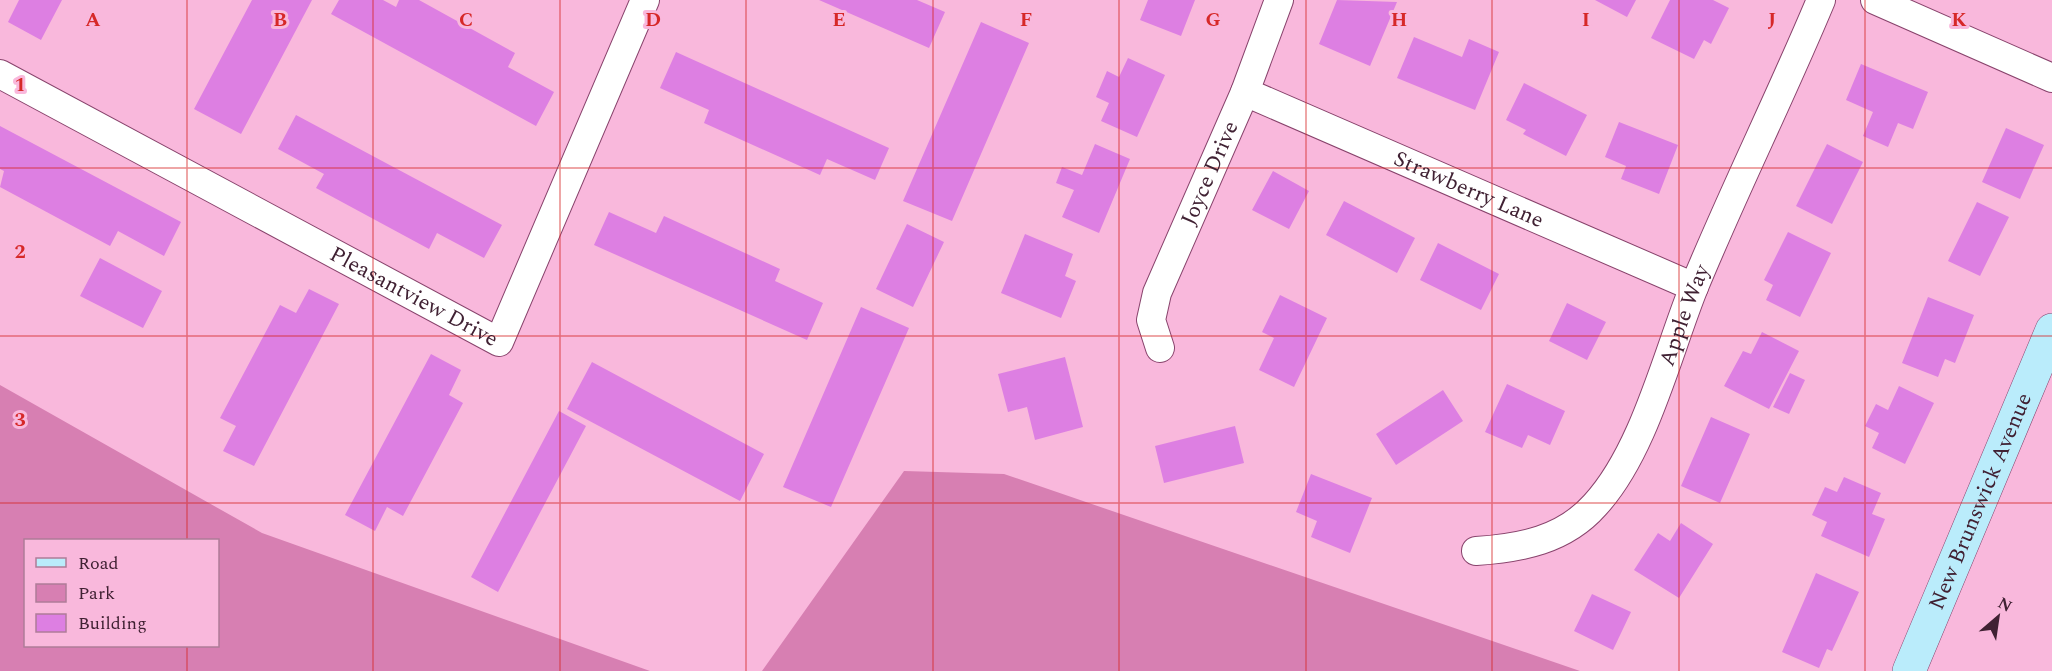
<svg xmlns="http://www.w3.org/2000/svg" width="2052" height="671" font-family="Spectral,serif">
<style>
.green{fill:#d77fb2;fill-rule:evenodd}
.building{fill:#dd7fe2}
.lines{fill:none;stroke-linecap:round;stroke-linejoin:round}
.street-casing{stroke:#88436c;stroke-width:30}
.secondary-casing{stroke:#88436c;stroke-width:34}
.street{stroke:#fff;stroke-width:28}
.secondary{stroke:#baecfb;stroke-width:33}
.grid{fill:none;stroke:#d62828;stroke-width:1.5;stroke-opacity:0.55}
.labels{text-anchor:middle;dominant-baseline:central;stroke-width:6;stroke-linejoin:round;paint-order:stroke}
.street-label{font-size:22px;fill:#402133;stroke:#f9b8dc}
.grid-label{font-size:20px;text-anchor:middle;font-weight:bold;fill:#d62828;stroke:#f9b8dc;stroke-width:6;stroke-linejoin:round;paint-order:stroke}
</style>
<rect width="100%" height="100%" fill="#f9b8dc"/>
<!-- green -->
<path class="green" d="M0,385L262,533L650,671H0ZM218,540V646H26V540Z
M904,471L1004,474L1580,671H762Z"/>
<!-- building -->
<path class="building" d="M19,0H62L41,40L8,22Z
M252,0H312L241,134L194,109Z
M339,0H383L396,7L399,0H419L515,53L508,67L554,92L536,126L331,14Z
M819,0H917L945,12L929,48Z
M1148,0H1195L1181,36L1140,20Z
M1337,0L1397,2L1370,66L1319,44Z
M1595,0H1636L1627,17Z
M1670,0H1713L1729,8L1711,44L1704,40L1694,59L1651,38Z
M981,22L1029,43L952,221L903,201Z
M1414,37L1462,57L1469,39L1499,52L1475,110L1397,78Z
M676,52L889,148L875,180L827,159L820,175L704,123L709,110L660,88Z
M1128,58L1165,75L1137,137L1101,121L1109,103L1096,97L1107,71L1119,77Z
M1861,64L1928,92L1913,129L1898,123L1888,147L1863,136L1873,112L1846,100Z
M1524,83L1587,115L1566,156L1523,134L1526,130L1506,120Z
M296,115L502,225L484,258L437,233L429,249L316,188L324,174L278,149Z
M1619,122L1678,145L1659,194L1621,179L1626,166L1605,157Z
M0,126L181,222L164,256L118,231L110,246L0,187L4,171L0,169Z
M2006,128L2044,145L2020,199L1982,182Z
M1095,144L1130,159L1099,233L1062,217L1074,190L1056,183L1062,167L1082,175Z
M1827,144L1863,162L1832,224L1796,206Z
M1273,171L1309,191L1289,229L1252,210Z
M1344,201L1415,238L1397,273L1326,235Z
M1977,202L2009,217L1980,276L1948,261Z
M609,212L656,233L664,216L780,269L775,281L823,303L807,340L594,245Z
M907,224L944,242L913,307L876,289Z
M1788,232L1831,253L1800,317L1766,300L1773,285L1764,280Z
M1025,234L1073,254L1065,276L1076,281L1061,318L1001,293Z
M1438,243L1499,274L1481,310L1420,280Z
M100,258L162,291L143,328L80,296Z
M309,289L339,304L254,466L223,451L236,426L220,418L280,305L296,313Z
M1280,295L1327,318L1294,387L1259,370L1274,338L1262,332Z
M1928,297L1974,315L1955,363L1945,359L1938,377L1902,363Z
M1567,303L1606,322L1587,360L1549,341Z
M861,307L909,328L831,507L783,487Z
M1762,332L1799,351L1769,409L1724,386L1743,351L1751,354Z
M431,354L461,370L449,395L463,403L403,516L387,507L375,531L345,515Z
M1065,357L1083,427L1035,440L1027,407L1008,412L998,374Z
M592,362L764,454L740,501L567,409Z
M1790,373L1805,380L1789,414L1773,407Z
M1507,384L1565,411L1550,445L1528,435L1522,448L1485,432Z
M1899,386L1934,403L1905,464L1872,448L1879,433L1865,426L1876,404L1888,410Z
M1443,390L1463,421L1396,465L1376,434Z
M559,411L586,426L498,592L471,577Z
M1711,417L1750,434L1720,503L1681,486Z
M1235,426L1244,463L1164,483L1155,446Z
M1311,474L1372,498L1350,553L1311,537L1317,521L1296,512Z
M1844,477L1881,493L1872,514L1885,519L1869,557L1821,536L1827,522L1812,515L1825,487L1837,492Z
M1681,523L1713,544L1679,598L1634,570L1658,533L1670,541Z
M1816,573L1859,592L1832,651L1827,649L1819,668L1782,652Z
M1592,594L1631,612L1613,650L1574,631Z"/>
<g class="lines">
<defs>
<g id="street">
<path d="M1875,0L2052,78"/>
<path id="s1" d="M0,74L499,342L645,0"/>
<path id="s2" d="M1245,92L1694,287"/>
<path id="s3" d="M1160,348L1151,320L1157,293L1245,92L1279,0"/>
<path id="s4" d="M1476,551C1521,548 1564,540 1595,505C1644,452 1667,354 1694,287C1734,190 1781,96 1821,0"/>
</g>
<g id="secondary">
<path id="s5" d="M1909,671L2052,330"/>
</g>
</defs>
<!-- street casing -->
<use href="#street" class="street-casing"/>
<!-- secondary casing -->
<use href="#secondary" class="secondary-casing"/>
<!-- street -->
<use href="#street" class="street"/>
<!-- secondary -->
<use href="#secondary" class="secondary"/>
</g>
<!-- grid -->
<path class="grid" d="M187,0V540M373,0V671M560,0V671M746,0V671M933,0V671M1119,0V671M1306,0V671M1492,0V671M1679,0V671M1865,0V671M0,168H2052M0,336H2052M0,503H2052M187,646V671"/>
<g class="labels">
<!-- street labels -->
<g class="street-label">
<text stroke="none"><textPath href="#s3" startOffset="188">Joyce Drive</textPath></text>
<text stroke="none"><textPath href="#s2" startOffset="244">Strawberry Lane</textPath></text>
<text stroke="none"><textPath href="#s1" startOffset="470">Pleasantview Drive</textPath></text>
<text stroke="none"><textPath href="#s4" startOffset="342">Apple Way</textPath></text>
<text stroke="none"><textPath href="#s5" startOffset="184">New Brunswick Avenue</textPath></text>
</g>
</g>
<g class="grid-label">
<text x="93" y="26">A</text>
<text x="280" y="26">B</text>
<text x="466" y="26">C</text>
<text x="653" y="26">D</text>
<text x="839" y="26">E</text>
<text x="1026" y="26">F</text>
<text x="1213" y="26">G</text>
<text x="1399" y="26">H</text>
<text x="1586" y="26">I</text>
<text x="1772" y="26">J</text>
<text x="1959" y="26">K</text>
<text x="20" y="91">1</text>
<text x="20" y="258">2</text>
<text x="20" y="426">3</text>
</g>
<!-- legend -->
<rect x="24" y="539" width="195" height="108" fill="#f9b8dc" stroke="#af7c98" stroke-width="1.5"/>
<rect x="36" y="558" width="30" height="9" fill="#baecfb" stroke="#af7c98" stroke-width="1.5"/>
<text x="78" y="569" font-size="18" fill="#402133">Road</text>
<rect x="36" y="584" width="30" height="18" fill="#d77fb2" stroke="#af7c98" stroke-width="1.5"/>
<text x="78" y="599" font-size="18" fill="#402133">Park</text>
<rect x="36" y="614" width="30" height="18" fill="#dd7fe2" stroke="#af7c98" stroke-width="1.5"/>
<text x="78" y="629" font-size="18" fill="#402133">Building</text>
<!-- north arrow -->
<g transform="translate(1998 617) rotate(29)" stroke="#f9b8dc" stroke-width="4.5" paint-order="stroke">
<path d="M0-4.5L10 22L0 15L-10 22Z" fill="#402133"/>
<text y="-9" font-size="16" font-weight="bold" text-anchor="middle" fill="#402133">N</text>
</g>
</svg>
